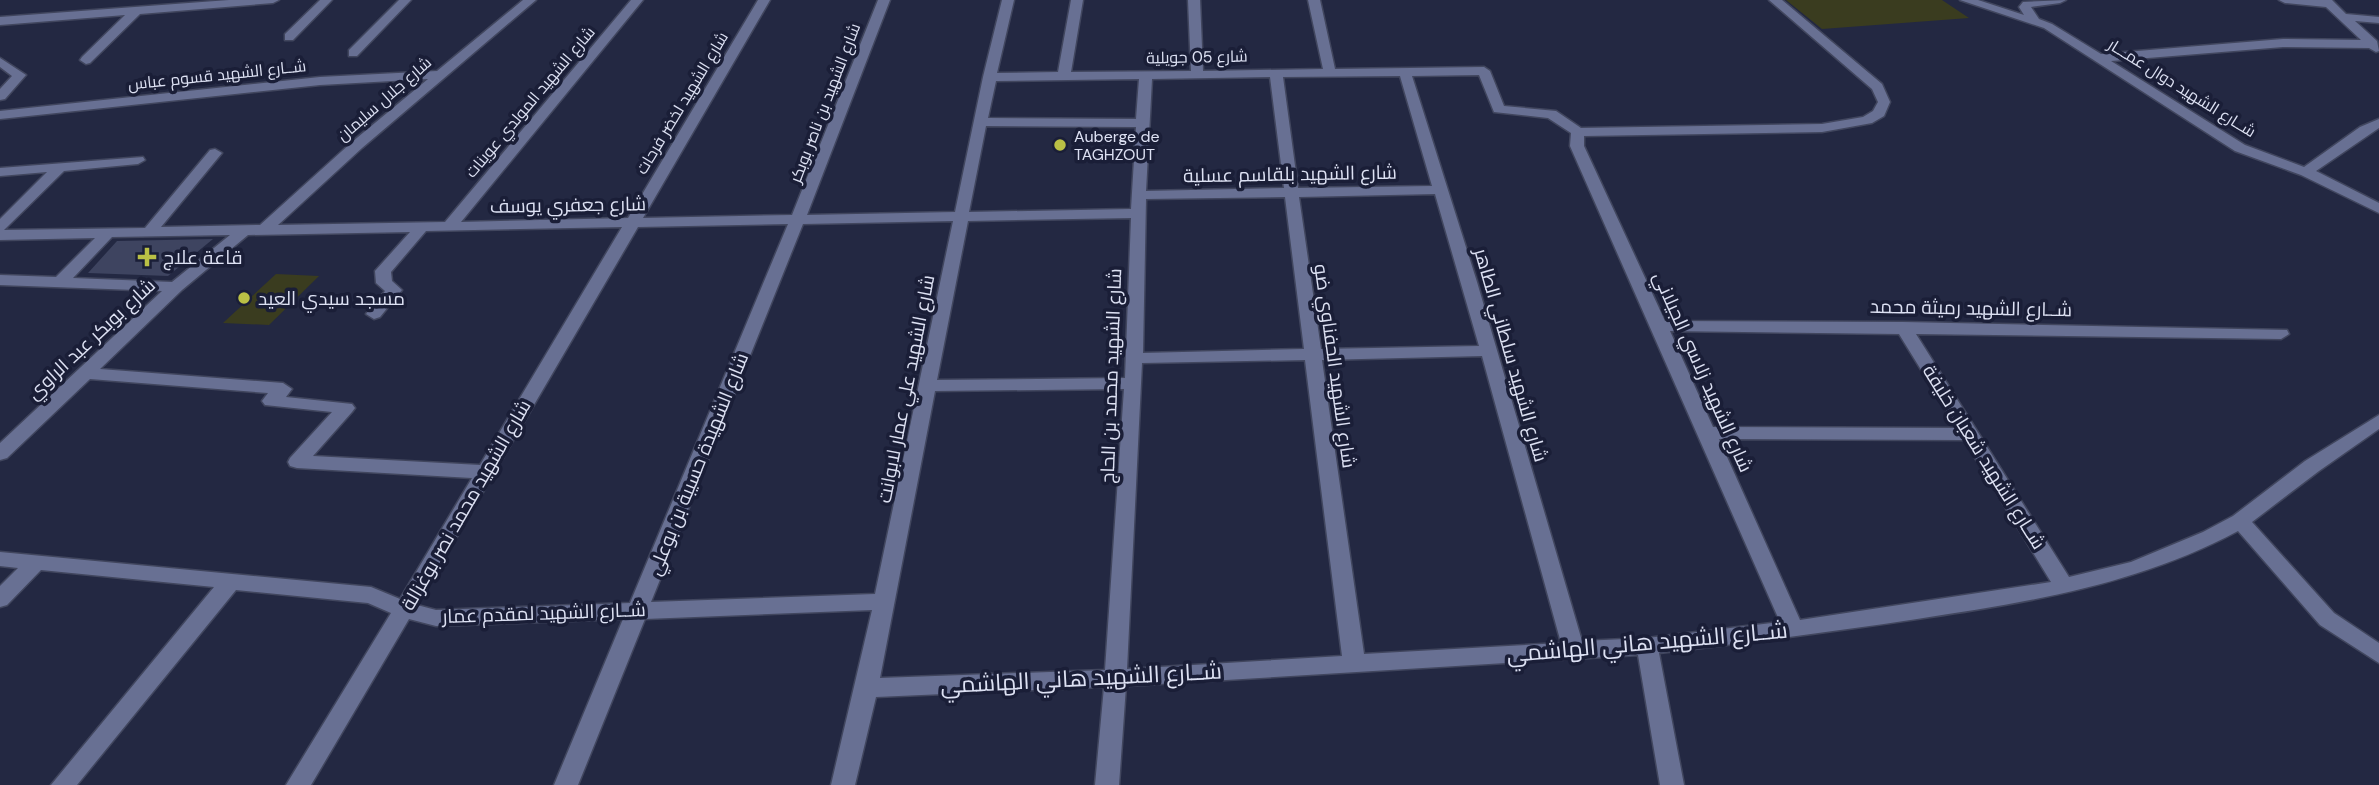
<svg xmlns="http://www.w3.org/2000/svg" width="2379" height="785" font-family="'DM Sans',Cairo,sans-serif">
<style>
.green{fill:#3a3c1f}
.building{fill:#3e4460}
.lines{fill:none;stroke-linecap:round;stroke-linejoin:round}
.minor-casing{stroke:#41465e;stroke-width:3}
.minor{fill:#687093;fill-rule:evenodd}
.poi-dot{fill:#bac045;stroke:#1a1e37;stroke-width:2.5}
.labels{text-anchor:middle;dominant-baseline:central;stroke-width:7;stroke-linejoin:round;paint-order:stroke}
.far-street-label{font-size:16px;fill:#dde1f3;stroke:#1a1e37}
.far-poi-label{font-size:16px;fill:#dde1f3;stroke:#1a1e37;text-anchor:start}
.street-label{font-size:19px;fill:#dde1f3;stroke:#1a1e37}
.poi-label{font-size:19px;fill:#dde1f3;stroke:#1a1e37;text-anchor:start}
.near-street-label{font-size:23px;fill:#dde1f3;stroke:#1a1e37}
</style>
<rect width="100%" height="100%" fill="#232842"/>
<!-- green -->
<path class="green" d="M1786,0H1942L1969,18L1822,29Z
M276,274L319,276L269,325L223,323Z"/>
<!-- building -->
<path class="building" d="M213,239L168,276L88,273L117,241Z"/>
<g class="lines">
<defs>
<path id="minor" d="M229,0H279L273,3L140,14L90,63L86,64L80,60L82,57L125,15L0,25V17Z
M320,0H332L293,40H285V34Z
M399,0H411L357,56H349V50Z
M523,0H536L362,148L278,225L445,222L631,0H643L461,222L628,218L758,0H770L643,218L792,215L878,0H890L807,215L955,212L983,77L1002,0H1014L997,73L1058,72L1071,0H1083L1071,72L1191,71L1188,0H1200L1203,71L1323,69L1308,0H1320L1335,69L1484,67L1490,71L1504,106L1556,111L1581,128L1822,124L1863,117L1873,111L1878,102L1872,89L1769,0H1782L1882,84L1890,102L1884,116L1872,123L1822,132L1584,136V146L1665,321L1903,322L2287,330L2289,334L2281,339L1916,334L2069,577L2131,562L2203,532L2233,516L2305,461L2379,415V429L2319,471L2252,522L2334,613L2379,643V663L2320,625L2238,531C2137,585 2029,602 1917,619C1831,632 1745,643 1659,653L1684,785H1660L1638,655L1126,686L1119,785H1095L1104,687L876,697L855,785H831L872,610L645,619L578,785H554L623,619L436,626L409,619L311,785H286L391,613L368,603L236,590L77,785H51L214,587L41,570L7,605L0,607V586L18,568L0,566V552L371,587L400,599L472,478L297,468L290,466L288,462L290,458L332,412L265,405L262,401L268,393L90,379L7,458L0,460V443L162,291L0,285V275L56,277L95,238L0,240V219L47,172L0,176V168L143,157L145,160L138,164L64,171L4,230L145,228L210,150L215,149L222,153L161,227L260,225L352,142L428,79L320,85L0,119V111L320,77L437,71ZM1479,75L1494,112L1548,118L1571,133L1570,146L1780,622L1647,638L1582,641L1477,282L1412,76ZM1400,76L1432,186L1298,188L1283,77ZM1270,77L1284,188L1146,191L1152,79ZM1139,79L1136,119L988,118L996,81ZM986,126L1136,127L1131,209L969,212ZM1435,194L1479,346L1321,349L1299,197ZM1285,197L1304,349L1143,353L1146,199ZM1131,218L1125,378L937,380L968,221ZM953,221L875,594L651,602L803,224ZM788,224L630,603L436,610L417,605L638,227ZM622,227L480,465L313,456L352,412L355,408L352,404L286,397L292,389L283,383L100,369L182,290L248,235L410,232L375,271L376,283L385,291L366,314L374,319L380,317L402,290L392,281L391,272L426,231ZM230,235L172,282L73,278L112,237ZM1670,331L1899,334L1957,428L1713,427ZM1482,356L1561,643L1364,654L1322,360ZM1305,360L1342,656L1127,669L1142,363ZM1124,389L1105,670L880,678L935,391ZM1719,439L1964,440L2051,582L1800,620Z
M1960,0H1978L2024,15L2019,7L2023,2L2066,0L2060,3L2031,7L2039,19L2052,24L2101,54L2283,39L2361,40L2326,7L2285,3L2279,0H2332L2346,14L2379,17V23L2355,21L2377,41L2379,51L2376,52L2369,48L2283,47L2111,61L2245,145L2304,167L2360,127L2379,119V128L2316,171L2379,203V213L2301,175L2235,151L2044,28Z
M0,58L26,75L5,99L0,100V89L12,76L0,67Z"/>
</defs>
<!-- minor casing -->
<use href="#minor" class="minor-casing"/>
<!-- minor -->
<use href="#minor" class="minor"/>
</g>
<!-- markers -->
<g class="poi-dot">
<circle cx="1060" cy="145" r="7"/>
<path d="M143.5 246.5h7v7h7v7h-7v7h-7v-7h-7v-7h7z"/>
<circle cx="244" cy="298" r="7"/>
</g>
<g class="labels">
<!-- far-street labels -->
<g class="far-street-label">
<text transform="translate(1197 57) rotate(-1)">شارع 05 جويلية</text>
<text transform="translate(217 75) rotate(-6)">شــارع الشهيد قسوم عباس</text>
<text transform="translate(2182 88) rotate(32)">شــارع الشهيد دوال عمـــار</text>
<text transform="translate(384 99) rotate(-41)">شارع جلال سليمان</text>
<text transform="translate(530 102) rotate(-50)">شارع الشهيد المولدي عوينات</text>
<text transform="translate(682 103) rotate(-59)">شارع الشهيد لخضر فرحات</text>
<text transform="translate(825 103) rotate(-69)">شارع الشهيد بن ناصر بوبكر</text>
</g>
<!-- far-poi labels -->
<g class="far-poi-label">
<text x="1074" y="136">Auberge de<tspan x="1074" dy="18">TAGHZOUT</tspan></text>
</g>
<!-- street labels -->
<g class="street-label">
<text transform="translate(1290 174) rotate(-1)">شارع الشهيد بلقاسم عسلية</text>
<text transform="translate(568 205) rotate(-1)">شارع جعفري يوسف</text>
<text transform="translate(1971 308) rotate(1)">شــارع الشهيد رميثة محمد</text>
<text transform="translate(91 339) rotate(-43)">شارع بوبكر عبد الراوي</text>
<text transform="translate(1511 355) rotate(74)">شارع الشهيد سلطاني الطاهر</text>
<text transform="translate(1335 366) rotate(82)">شارع الشهيد الحفناوي ضو</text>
<text transform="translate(1703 372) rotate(66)">شارع الشهيد زلاسي الجيلاني</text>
<text transform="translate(1111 376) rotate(-88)">شارع الشهيد محمد بن الحاج</text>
<text transform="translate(906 389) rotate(-79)">شارع الشهيد علي عمار لابوانت</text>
<text transform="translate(1984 457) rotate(58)">شــارع الشهيد شعبان خليفة</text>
<text transform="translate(698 464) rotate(-68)">شارع الشهيدة حسيبة بن بوعلي</text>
<text transform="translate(466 505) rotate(-60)">شارع الشهيد محمد نصر بوغزالة</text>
<text transform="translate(544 613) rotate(-2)">شــارع الشهيد لمقدم عمار</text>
</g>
<!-- poi labels -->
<g class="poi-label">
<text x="163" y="257">قاعة علاج</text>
<text x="258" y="298">مسجد سيدي العيد</text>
</g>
<!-- near-street labels -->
<g class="near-street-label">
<text transform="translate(1647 642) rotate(-5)">شــارع الشهيد هاني الهاشمي</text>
<text transform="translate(1081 678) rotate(-3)">شــارع الشهيد هاني الهاشمي</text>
</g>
</g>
</svg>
